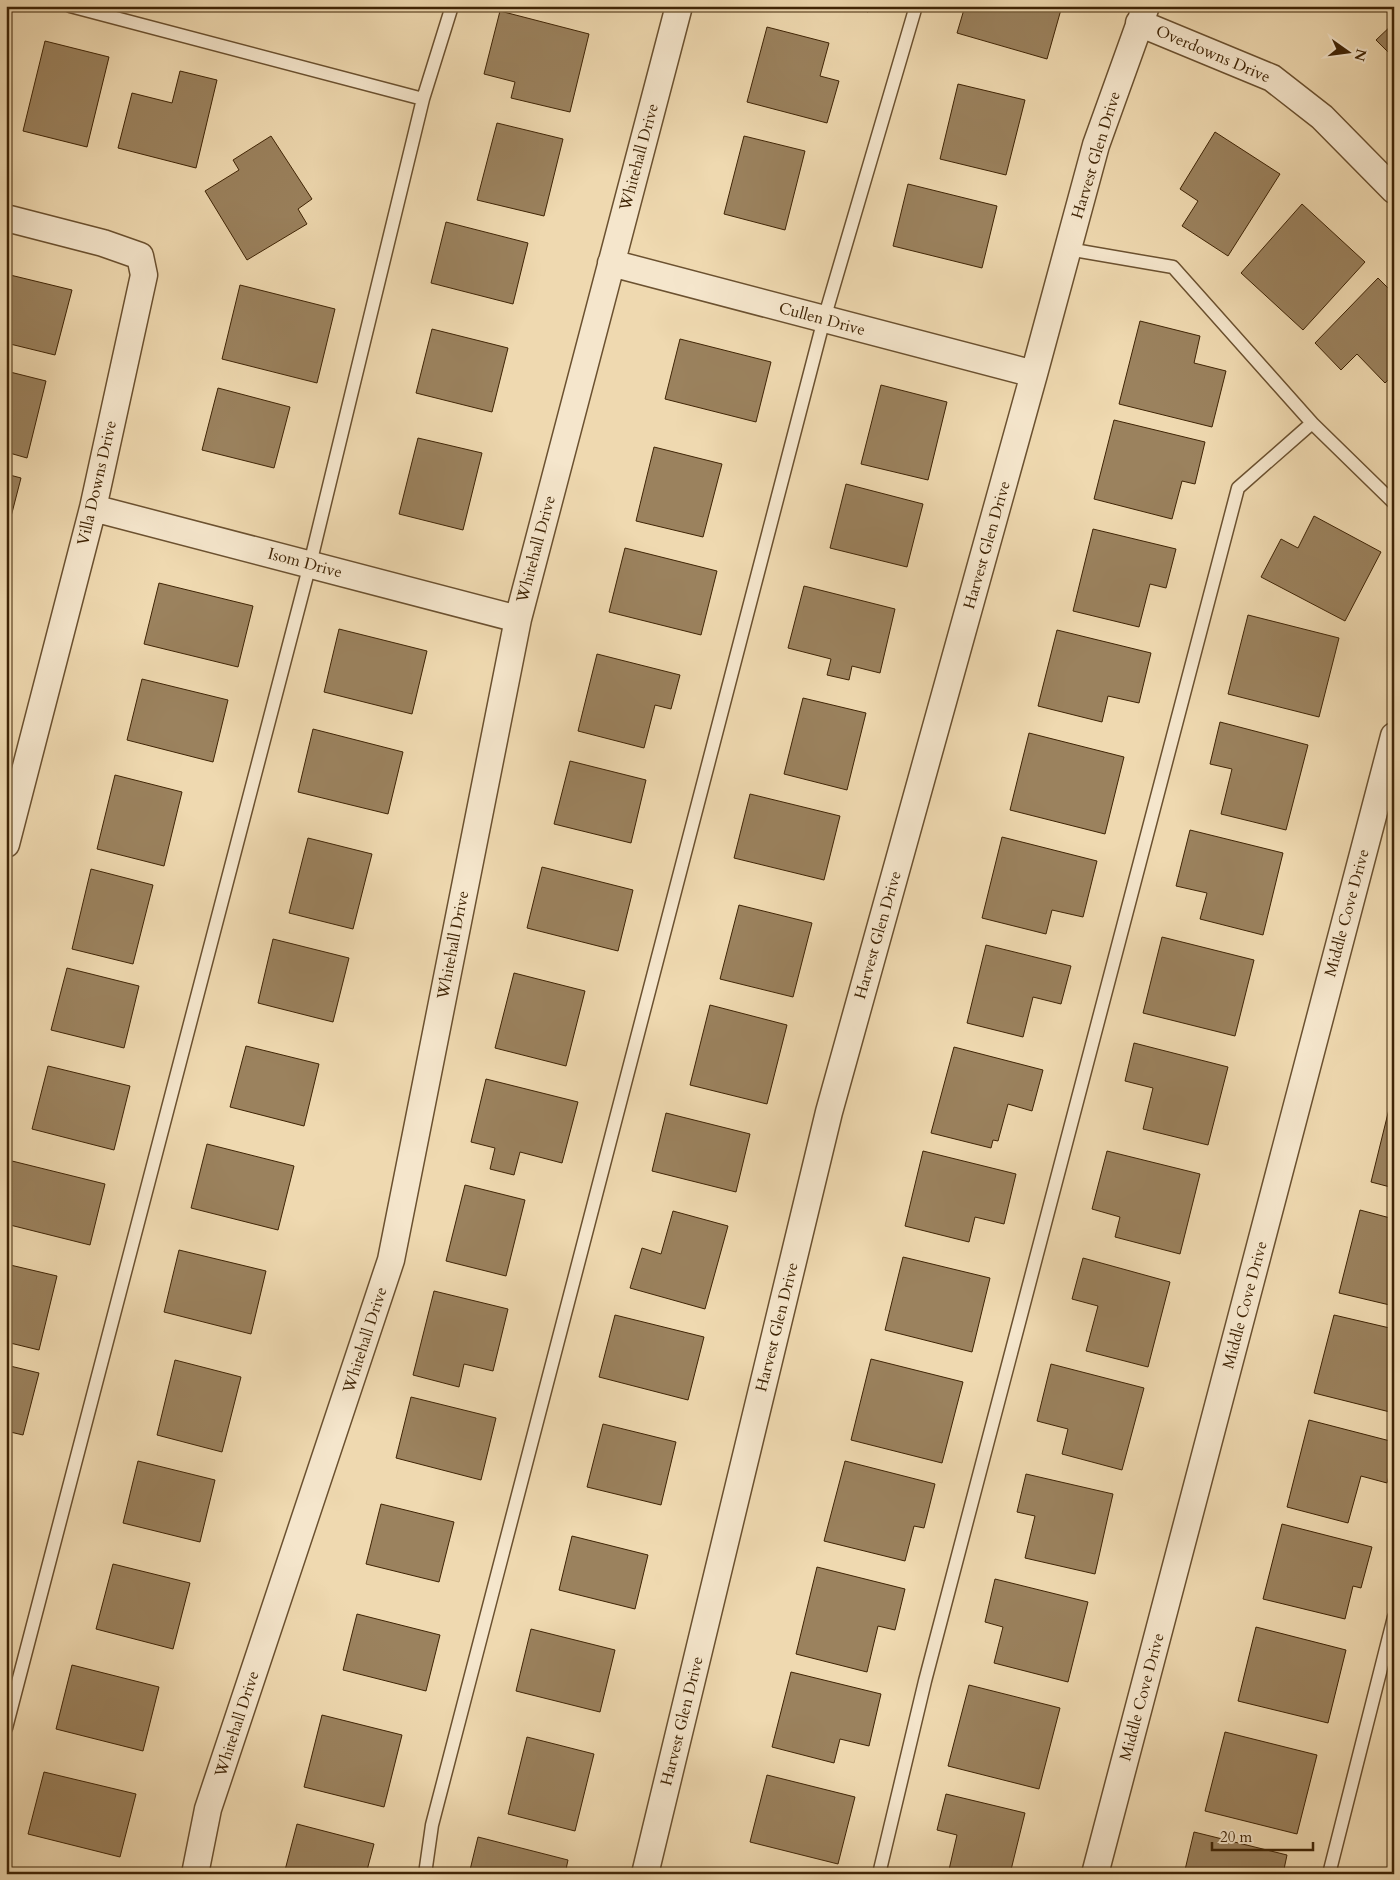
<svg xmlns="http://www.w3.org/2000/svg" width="1400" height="1880" font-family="Cardo,serif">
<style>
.building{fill:#9b825e;stroke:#3f2405}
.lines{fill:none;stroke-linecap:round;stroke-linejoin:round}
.service-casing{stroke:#6b5130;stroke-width:15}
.minor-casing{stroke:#6b5130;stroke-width:29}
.service{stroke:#f5e6cc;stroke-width:12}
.minor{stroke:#f5e6cc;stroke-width:26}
.labels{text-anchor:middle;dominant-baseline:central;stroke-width:4;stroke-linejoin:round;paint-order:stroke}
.street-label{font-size:16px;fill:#3f2405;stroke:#f5e6cc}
</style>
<rect width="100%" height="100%" fill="#efd9b0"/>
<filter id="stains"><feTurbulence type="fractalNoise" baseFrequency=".004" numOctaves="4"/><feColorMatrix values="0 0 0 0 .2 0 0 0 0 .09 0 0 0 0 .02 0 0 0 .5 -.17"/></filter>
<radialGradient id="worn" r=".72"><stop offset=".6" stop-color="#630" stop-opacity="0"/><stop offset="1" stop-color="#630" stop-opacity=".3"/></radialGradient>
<!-- building -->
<path class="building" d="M853,6H870L868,12Z
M965,6H1062L1047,59L957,33Z
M500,11L589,34L570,112L511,98L515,82L484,74Z
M1394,23V58L1376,40Z
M767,27L829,43L820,76L839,81L827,123L747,102Z
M45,41L109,57L87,147L23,131Z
M180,71L217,80L196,168L118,148L132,93L172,103Z
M958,84L1025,100L1006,175L940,159Z
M497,123L563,139L544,216L477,200Z
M1215,132L1280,174L1228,256L1182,226L1198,201L1180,189Z
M271,136L312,199L298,209L307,224L247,260L205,191L239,170L233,160Z
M744,136L805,151L785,230L724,214Z
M908,184L997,206L982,268L893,246Z
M1302,204L1365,262L1303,330L1241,273Z
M446,222L528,243L513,304L431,283Z
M6,274L72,290L55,355L6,343Z
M1378,278L1394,294V374L1385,383L1357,354L1341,370L1315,343Z
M240,285L335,309L317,383L222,359Z
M1140,321L1200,336L1194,363L1226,371L1212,427L1119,404Z
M432,329L508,348L492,412L416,393Z
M680,339L771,362L756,422L665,399Z
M6,371L46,381L27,458L6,452Z
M881,385L947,402L928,480L861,464Z
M218,388L290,407L274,468L202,450Z
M1114,420L1205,442L1195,484L1182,481L1172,519L1094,499Z
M418,438L482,453L463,530L399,514Z
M654,447L722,464L703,537L636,521Z
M6,474L21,478L6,536Z
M846,484L923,504L907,567L830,548Z
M1314,516L1381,552L1345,621L1261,577L1281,539L1298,548Z
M1093,529L1176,549L1166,588L1150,584L1139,627L1073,611Z
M625,548L717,571L701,635L609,612Z
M159,583L253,606L238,667L144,644Z
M804,586L895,609L880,673L852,666L849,680L827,675L831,659L788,648Z
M1248,615L1339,638L1319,717L1228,694Z
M339,629L427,651L412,714L324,692Z
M1057,630L1151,653L1139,703L1108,696L1102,722L1038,706Z
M597,654L680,675L671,709L655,705L644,748L578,731Z
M142,679L228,700L213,762L127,740Z
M803,698L866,713L847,790L784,774Z
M1220,722L1308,745L1286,830L1221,814L1232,769L1210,764Z
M313,729L403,752L388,814L298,792Z
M1029,733L1124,757L1105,834L1010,810Z
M570,761L646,780L631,843L554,824Z
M115,775L182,792L164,866L97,849Z
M750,794L840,816L824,880L734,858Z
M1190,830L1283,853L1263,935L1200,919L1207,893L1176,886Z
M1002,837L1097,861L1083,917L1052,910L1046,934L982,918Z
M308,838L372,854L353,929L289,913Z
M542,867L633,890L618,951L527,928Z
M91,869L153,885L133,964L72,949Z
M739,905L812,923L793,997L720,979Z
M1162,937L1254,960L1235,1036L1143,1013Z
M273,939L349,958L333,1022L258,1003Z
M986,945L1071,966L1061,1004L1033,997L1023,1037L967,1023Z
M67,968L139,986L124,1048L51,1030Z
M514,973L585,991L566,1066L495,1048Z
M710,1005L787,1025L767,1104L690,1085Z
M1134,1043L1228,1067L1208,1145L1143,1129L1153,1088L1125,1081Z
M246,1046L319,1064L304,1126L230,1107Z
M954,1047L1043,1070L1032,1111L1008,1104L998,1141L993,1140L991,1148L931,1133Z
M48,1066L130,1086L114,1150L32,1129Z
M486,1079L578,1102L562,1163L520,1152L514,1175L490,1169L495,1148L471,1142Z
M1390,1105L1394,1106V1188L1371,1182Z
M666,1113L750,1134L736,1192L652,1171Z
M207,1144L294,1166L278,1230L191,1208Z
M923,1151L1016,1174L1004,1224L975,1217L969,1242L905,1226Z
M1107,1151L1200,1174L1180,1254L1115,1237L1120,1217L1092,1209Z
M12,1161L105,1184L90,1245L6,1224V1186Z
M465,1185L525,1200L506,1276L446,1261Z
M1360,1210L1394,1219V1306L1339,1293Z
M673,1211L728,1226L705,1309L630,1288L642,1248L661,1254Z
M179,1250L266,1271L251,1334L164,1312Z
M903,1257L990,1278L972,1352L885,1330Z
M1083,1258L1170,1282L1148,1367L1086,1351L1098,1306L1072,1299Z
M6,1264L57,1276L39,1350L6,1342Z
M434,1291L508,1309L493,1371L464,1364L459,1387L413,1375Z
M615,1315L704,1337L688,1400L599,1377Z
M1334,1315L1394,1329V1413L1314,1393Z
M871,1359L963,1382L942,1463L851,1440Z
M175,1360L241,1377L222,1452L157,1435Z
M1051,1364L1144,1388L1122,1470L1062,1454L1068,1429L1037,1421Z
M6,1365L39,1373L23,1435L6,1431Z
M411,1397L496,1418L481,1480L396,1458Z
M1309,1420L1394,1442V1458L1387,1483L1361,1476L1348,1523L1287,1507Z
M603,1424L676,1442L661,1505L587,1487Z
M138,1461L215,1480L200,1542L123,1523Z
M845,1461L935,1484L924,1528L914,1526L905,1561L824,1541Z
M1026,1474L1113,1494L1095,1574L1025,1558L1035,1516L1017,1512Z
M381,1504L454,1522L439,1582L366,1564Z
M1282,1524L1372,1547L1361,1588L1353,1586L1345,1619L1263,1599Z
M572,1536L648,1555L635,1609L559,1590Z
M113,1564L190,1583L173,1649L96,1629Z
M817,1567L905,1589L895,1630L878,1626L867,1672L796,1654Z
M995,1579L1088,1602L1068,1682L994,1663L1003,1627L985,1622Z
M357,1614L440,1635L426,1691L343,1670Z
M1256,1627L1346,1650L1328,1723L1238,1701Z
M531,1629L615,1650L600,1712L516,1691Z
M72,1665L159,1687L143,1751L56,1729Z
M791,1672L881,1694L869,1746L840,1739L834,1763L772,1747Z
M969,1685L1060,1708L1039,1789L948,1766Z
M322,1715L402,1735L384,1807L304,1787Z
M1225,1732L1317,1755L1297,1834L1205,1811Z
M527,1737L594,1754L575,1831L508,1814Z
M44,1772L136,1794L120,1857L28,1834Z
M767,1775L855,1797L838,1864L750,1842Z
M946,1794L1025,1813L1010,1874H948L957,1835L937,1830Z
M297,1824L374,1844L366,1874H284Z
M1194,1832L1287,1855L1283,1874H1184Z
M478,1837L568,1860L565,1874H469Z"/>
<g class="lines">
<defs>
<path id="service" d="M70,6L423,99
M1068,249L1173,267L1312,423L1394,503
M6,1728L310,564L423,99L452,6
M425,1874L432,1825L824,319L916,6
M879,1874L925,1681L1238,488L1312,423
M1329,1874L1394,1617"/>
<path id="minor" d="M1139,23L1272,78L1322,117L1394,190
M6,218L103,243L140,256L144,275L93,508L6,844
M611,263L1034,374
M93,508L518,619
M195,1874L208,1809L391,1260L518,619L679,6
M645,1874L829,1112L1034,374L1096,145L1146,6
M1095,1874L1394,736"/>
</defs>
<!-- service casing -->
<use href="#service" class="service-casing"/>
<!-- minor casing -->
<use href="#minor" class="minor-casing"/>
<!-- service -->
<use href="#service" class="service"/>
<!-- minor -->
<use href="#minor" class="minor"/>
</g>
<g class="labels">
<!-- street labels -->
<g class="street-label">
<text transform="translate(1213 54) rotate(23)">Overdowns Drive</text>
<text transform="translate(1096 155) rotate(-73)">Harvest Glen Drive</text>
<text transform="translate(639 157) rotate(-75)">Whitehall Drive</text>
<text transform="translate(822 319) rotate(15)">Cullen Drive</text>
<text transform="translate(97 483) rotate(-77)">Villa Downs Drive</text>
<text transform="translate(987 545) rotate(-74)">Harvest Glen Drive</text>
<text transform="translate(536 549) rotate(-75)">Whitehall Drive</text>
<text transform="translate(305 563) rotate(15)">Isom Drive</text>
<text transform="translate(1347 913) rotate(-75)">Middle Cove Drive</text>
<text transform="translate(878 935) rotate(-74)">Harvest Glen Drive</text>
<text transform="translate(453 945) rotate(-79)">Whitehall Drive</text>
<text transform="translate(1245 1305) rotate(-75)">Middle Cove Drive</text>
<text transform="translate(777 1327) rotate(-76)">Harvest Glen Drive</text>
<text transform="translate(365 1340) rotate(-72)">Whitehall Drive</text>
<text transform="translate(1142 1697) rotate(-75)">Middle Cove Drive</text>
<text transform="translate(682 1721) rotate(-76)">Harvest Glen Drive</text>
<text transform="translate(237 1724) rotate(-72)">Whitehall Drive</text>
</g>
</g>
<!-- margin -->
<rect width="1400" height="1880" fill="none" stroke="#efd9b0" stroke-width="25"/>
<rect x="8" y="8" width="1385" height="1865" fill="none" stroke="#3f2405" stroke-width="2.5"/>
<rect x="12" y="12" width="1375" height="1855" fill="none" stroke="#3f2405"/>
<!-- north arrow -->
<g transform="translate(1348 52) rotate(104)" stroke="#f5e6cc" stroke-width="4" paint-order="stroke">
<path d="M0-4L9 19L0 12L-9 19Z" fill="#3f2405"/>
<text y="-8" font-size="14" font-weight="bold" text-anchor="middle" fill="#3f2405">N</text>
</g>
<!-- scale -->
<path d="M1212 1842v8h101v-8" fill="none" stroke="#3f2405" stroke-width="2.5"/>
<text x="1220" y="1842" font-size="15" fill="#3f2405" stroke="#f5e6cc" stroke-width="4" paint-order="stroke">20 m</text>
<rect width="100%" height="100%" filter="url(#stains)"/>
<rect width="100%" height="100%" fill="url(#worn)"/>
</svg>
